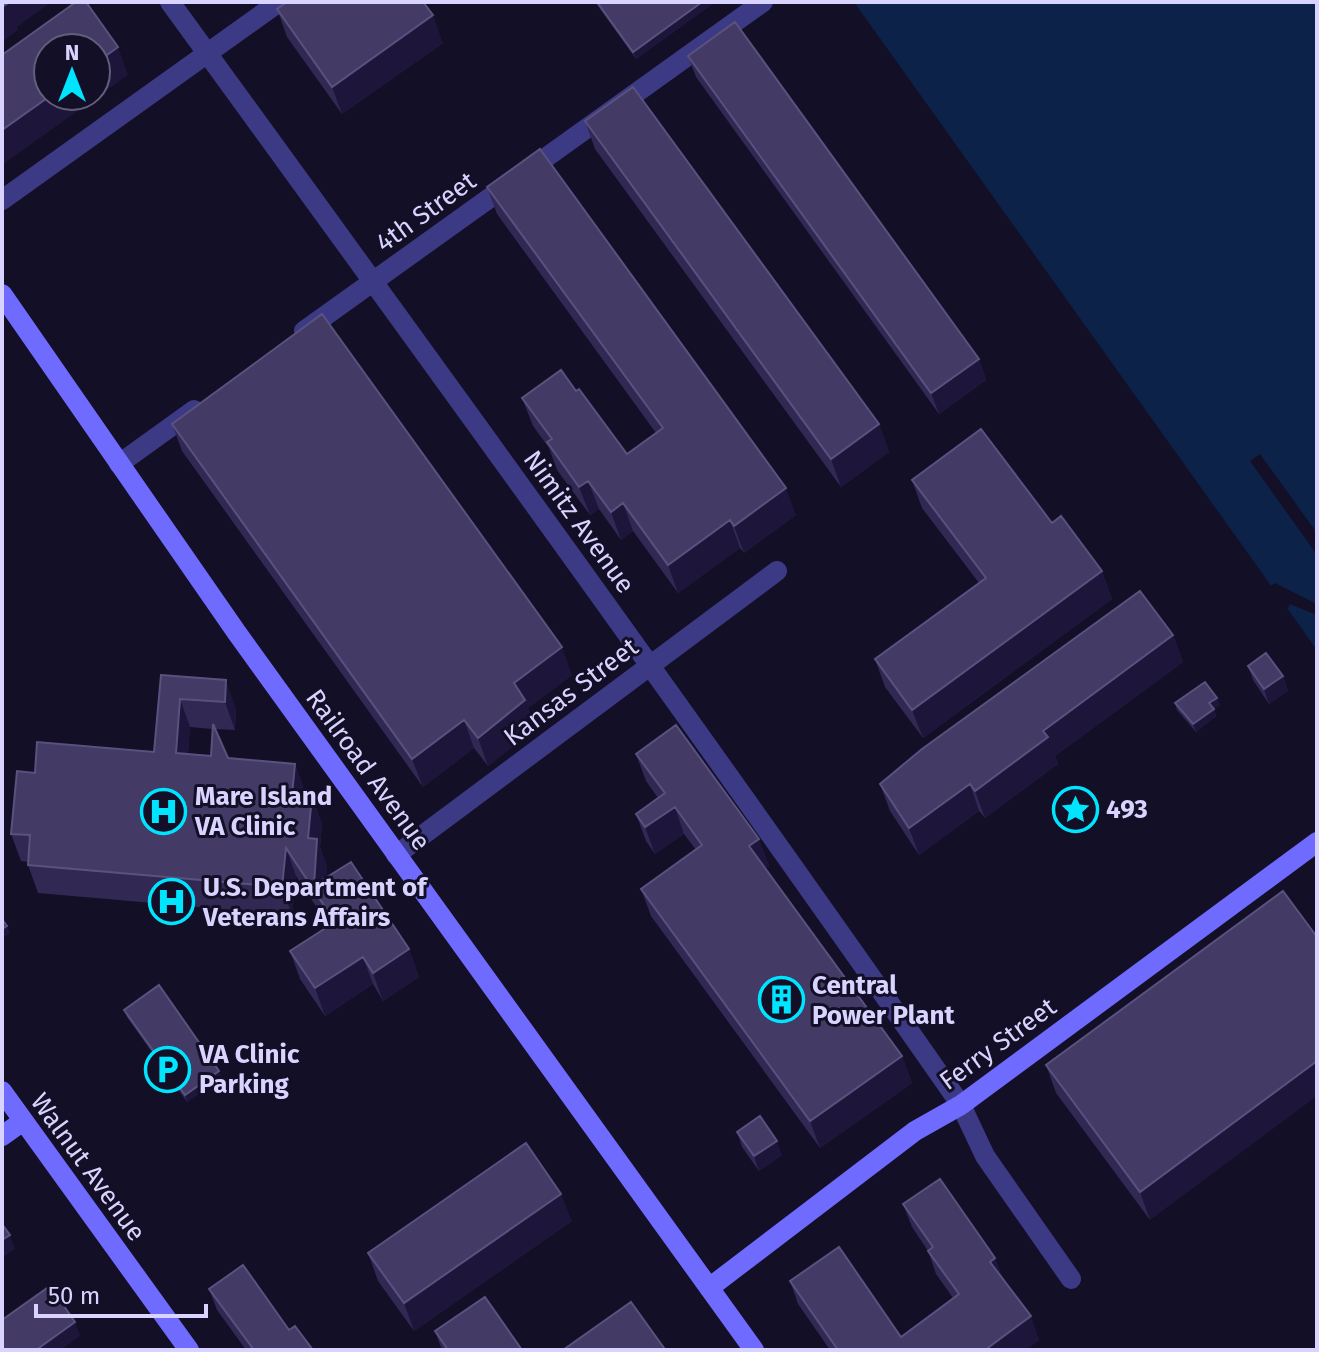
<svg xmlns="http://www.w3.org/2000/svg" width="1319" height="1352" font-family="'Fira Sans',sans-serif">
<style>
.water{fill:#0c2248}
.pier{fill:#130f26}
.lines{fill:none;stroke-linecap:round;stroke-linejoin:round}
.street{stroke:#3d3a85;stroke-width:20}
.secondary{stroke:#6f6bff;stroke-width:20}
.wall{fill:#312854;fill-rule:evenodd}
.shaded-wall{fill:#1d163a}
.building{fill:#433a66;stroke:#5a527e;stroke-width:2}
.labels{text-anchor:middle;dominant-baseline:central;stroke-width:6;stroke-linejoin:round;paint-order:stroke}
.street-label{font-size:26px;fill:#d9d4ff;stroke:#130f26}
.poi-label{font-size:26px;font-weight:bold;fill:#d9d4ff;stroke:#130f26;text-anchor:start}
</style>
<rect width="100%" height="100%" fill="#130f26"/>
<!-- water -->
<path class="water" d="M854,2H1317V650Z"/>
<!-- pier -->
<path class="pier" d="M1260,454L1317,533V555L1250,461Z
M1275,583L1317,604V615L1290,604L1288,608L1285,606L1271,586Z"/>
<g class="lines">
<!-- street -->
<path class="street" d="M170,2C436,368 702,734 961,1105L985,1156L1071,1279
M2,200L279,2
M304,331L763,2
M119,464L194,410
M396,855L777,571"/>
<!-- secondary -->
<path class="secondary" d="M2,294L237,633L754,1350
M2,1091L189,1350
M2,1136L23,1121
M709,1288L915,1131L961,1105L1317,842"/>
</g>
<!-- wall -->
<path class="wall" d="M595,2H715L636,59Z
M277,9L443,43L342,114L287,37Z
M688,56L979,359L986,380L939,414L696,77Z
M585,121L879,424L889,452L841,487L595,149Z
M487,187L796,515L744,553L740,548L678,593L633,531L621,540L599,509L590,515L557,470L549,448L533,426L522,398L576,391L627,454L656,433L497,214Z
M172,424L572,675L528,708L536,728L488,766L474,748L423,787L182,451Z
M912,480L1052,523L1102,571L1112,599L923,738L885,687L875,659L979,583L922,508Z
M1173,635L1183,662L1055,756L1058,764L985,818L979,811L919,855L890,811L880,784Z
M1248,666L1283,676L1288,691L1269,704L1253,680Z
M161,675L236,708L235,730L215,729L228,758L295,764L305,792V796H312L322,824L320,847L327,867L326,877L409,949L419,977L383,1001L373,984L325,1016L300,979L290,951L329,926L296,876L292,915L38,893L28,865V862L21,861L11,834L35,773L154,752ZM190,727L212,729L211,756L188,754Z
M1217,698L1220,705L1214,709L1216,716L1196,732L1177,710L1175,703Z
M636,754L759,839L769,866L765,868L902,1056L912,1083L820,1148L651,916L641,889L696,850L684,834L655,854L646,841L636,814L658,798L646,781Z
M1283,891L1150,1220L1056,1093L1046,1065Z
M124,1010L222,1078L187,1102L127,1017Z
M737,1132L782,1155L759,1171L742,1147Z
M903,1204L995,1258L1003,1279L1039,1340L1025,1350H830L798,1304L790,1281L901,1337L953,1298L936,1274L928,1251L912,1227Z
M572,1221L414,1331L378,1281L368,1253Z
M209,1289L289,1330L313,1350H246L217,1310Z
M435,1331L522,1350H442Z"/>
<!-- shaded-wall -->
<path class="shaded-wall" d="M7,2H51L17,27L18,30L2,42V7Z
M702,2H715L636,59L633,52Z
M433,15L443,43L342,114L332,87Z
M118,47L128,75L2,165V130L50,96H96V63Z
M979,359L986,380L939,414L931,393Z
M879,424L889,452L841,487L831,459Z
M588,481L599,509L590,515L579,487Z
M786,488L796,515L744,553L734,526Z
M623,503L633,531L621,540L611,512Z
M730,520L740,548L678,593L668,565Z
M1102,571L1112,599L923,738L912,710Z
M1173,635L1183,662L1055,756L1058,764L985,818L975,791L1043,731Z
M562,647L572,675L528,708L536,728L488,766L478,738L514,683Z
M1283,676L1288,691L1269,704L1264,689Z
M226,680L236,708L235,730L225,702Z
M1217,698L1220,705L1214,709L1216,716L1196,732L1193,724L1209,703Z
M180,699L190,727L186,781L176,753Z
M464,720L474,748L423,787L412,759Z
M295,764L305,792L302,822L292,795Z
M970,784L979,811L919,855L909,828Z
M312,796L322,824L320,847L327,867L325,907L314,885L308,838Z
M675,807L684,834L655,854L645,827Z
M759,839L769,866L759,873L749,846Z
M286,848L296,876L292,915L282,887Z
M7,926L10,933L2,938V929Z
M409,949L419,977L383,1001L373,973Z
M363,957L373,984L325,1016L315,988Z
M902,1056L912,1083L820,1148L810,1121Z
M1317,1061V1096L1150,1220L1140,1192Z
M219,1071L222,1078L187,1102L185,1095Z
M777,1141L782,1155L759,1171L754,1156Z
M561,1194L572,1221L414,1331L404,1303Z
M10,1235L15,1249L2,1258V1240Z
M995,1258L1004,1281L990,1262Z
M1031,1316L1039,1340L1025,1350H985Z
M75,1322L80,1336L61,1350H36Z"/>
<!-- building -->
<path class="building" d="M2,2H8V3L2,7Z
M76,2H86L118,47L96,63V48H48V96H50L2,130V55Z
M287,2H423L433,15L332,87L277,9Z
M597,2H702L633,52Z
M735,22L979,359L931,393L688,56Z
M633,87L879,424L831,459L585,121Z
M540,149L786,488L734,526L730,520L668,565L623,503L611,512L588,481L579,487L547,442L552,439L522,398L561,370L576,391L579,389L627,454L663,428L487,187Z
M322,314L562,647L514,683L525,700L478,738L464,720L412,759L172,424Z
M981,429L1052,523L1061,516L1102,571L912,710L875,659L986,578L912,480Z
M1140,591L1173,635L1043,731L1048,737L975,791L970,784L909,828L880,784L922,749Z
M1266,653L1283,676L1264,689L1248,666Z
M161,675L226,680L225,702L180,699L176,753L211,756L213,724L228,758L295,764L292,795L312,796L308,838L317,839L314,885L351,862L409,949L373,973L363,957L315,988L290,951L335,922L286,848L282,887L28,865L30,835L11,834L17,771L35,773L37,742L154,752Z
M1205,682L1217,698L1209,703L1214,709L1193,724L1175,703Z
M676,725L759,839L749,846L902,1056L810,1121L641,889L702,845L675,807L645,827L636,814L665,793L636,754Z
M1283,891L1317,937V1061L1140,1192L1046,1065Z
M2,919L7,926L2,929Z
M159,985L219,1071L185,1095L124,1010Z
M760,1116L777,1141L754,1156L737,1132Z
M526,1143L561,1194L404,1303L368,1253Z
M940,1179L995,1258L990,1262L1031,1316L985,1350H838L790,1281L839,1247L901,1337L959,1294L928,1251L933,1247L903,1204Z
M2,1224L10,1235L2,1240Z
M243,1265L289,1330L295,1326L313,1350H254L209,1289Z
M50,1286L75,1322L36,1350H5L2,1346V1320Z
M485,1297L522,1350H448L435,1331Z
M631,1302L664,1348L661,1350H563Z"/>
<!-- icons -->
<defs>
<symbol id="sight-ring" viewBox="-11 -11 22 22"><circle r="9.5" fill="#130f26" stroke="#00e5ff" stroke-width="1.5"/><path d="M0-6L1.8-2.2L6-1.7L2.9 1.2L3.7 5.4L0 3.3L-3.7 5.4L-2.9 1.2L-6-1.7L-1.8-2.2Z" fill="#00e5ff"/></symbol>
<symbol id="hospital-ring" viewBox="-11 -11 22 22"><circle r="9.5" fill="#130f26" stroke="#00e5ff" stroke-width="1.5"/><path d="M-5-5h3v3.5h4V-5h3V5h-3V1.5h-4V5h-3Z" fill="#00e5ff"/></symbol>
<symbol id="building-ring" viewBox="-11 -11 22 22"><circle r="9.5" fill="#130f26" stroke="#00e5ff" stroke-width="1.5"/><path d="M-4-6H4V6H1V3H-1V6H-4ZM-2.5-4.3h1.7v1.8h-1.7ZM.8-4.3h1.7v1.8H.8ZM-2.5-1h1.7V.8h-1.7ZM.8-1h1.7V.8H.8Z" fill="#00e5ff"/></symbol>
<symbol id="parking-ring" viewBox="-11 -11 22 22"><circle r="9.5" fill="#130f26" stroke="#00e5ff" stroke-width="1.5"/><path d="M-3.5-5.5H1a3.5 3.5 0 0 1 0 7H-1V5.5H-3.5ZM-1-3.4V-.6H.8a1.4 1.4 0 0 0 0-2.8Z" fill="#00e5ff"/></symbol>
</defs>
<g fill-rule="evenodd">
<use href="#sight-ring" x="1050" y="784" width="51" height="51"/>
<use href="#hospital-ring" x="138" y="786" width="51" height="51"/>
<use href="#hospital-ring" x="146" y="876" width="51" height="51"/>
<use href="#building-ring" x="756" y="974" width="51" height="51"/>
<use href="#parking-ring" x="142" y="1044" width="51" height="51"/>
</g>
<g class="labels">
<!-- street labels -->
<g class="street-label">
<text transform="translate(426 212) rotate(-36)">4th Street</text>
<text transform="translate(579 522) rotate(54)">Nimitz Avenue</text>
<text transform="translate(571 692) rotate(-37)">Kansas Street</text>
<text transform="translate(368 770) rotate(54)">Railroad Avenue</text>
<text transform="translate(998 1044) rotate(-36)">Ferry Street</text>
<text transform="translate(88 1167) rotate(54)">Walnut Avenue</text>
</g>
<!-- poi labels -->
<g class="poi-label">
<text x="195" y="796">Mare Island<tspan x="195" dy="30">VA Clinic</tspan></text>
<text x="1106" y="809">493</text>
<text x="203" y="887">U.S. Department of<tspan x="203" dy="30">Veterans Affairs</tspan></text>
<text x="812" y="985">Central<tspan x="812" dy="30">Power Plant</tspan></text>
<text x="199" y="1054">VA Clinic<tspan x="199" dy="30">Parking</tspan></text>
</g>
</g>
<!-- border -->
<rect width="1319" height="1352" fill="none" stroke="#d9d4ff" stroke-width="8"/>
<!-- north arrow -->
<g transform="translate(72 72)"><circle r="38" fill="#130f26" stroke="#625e7d" stroke-width="2"/>
<path d="M0-6L14 30L0 20L-14 30Z" fill="#00e5ff"/>
<text y="-12" font-size="22" font-weight="bold" text-anchor="middle" fill="#d9d4ff">N</text>
</g>
<!-- scale -->
<path d="M36 1304v12h170v-12" fill="none" stroke="#d9d4ff" stroke-width="4"/>
<text x="48" y="1304" font-size="24" fill="#d9d4ff" stroke="#130f26" stroke-width="6" paint-order="stroke">50 m</text>
</svg>
